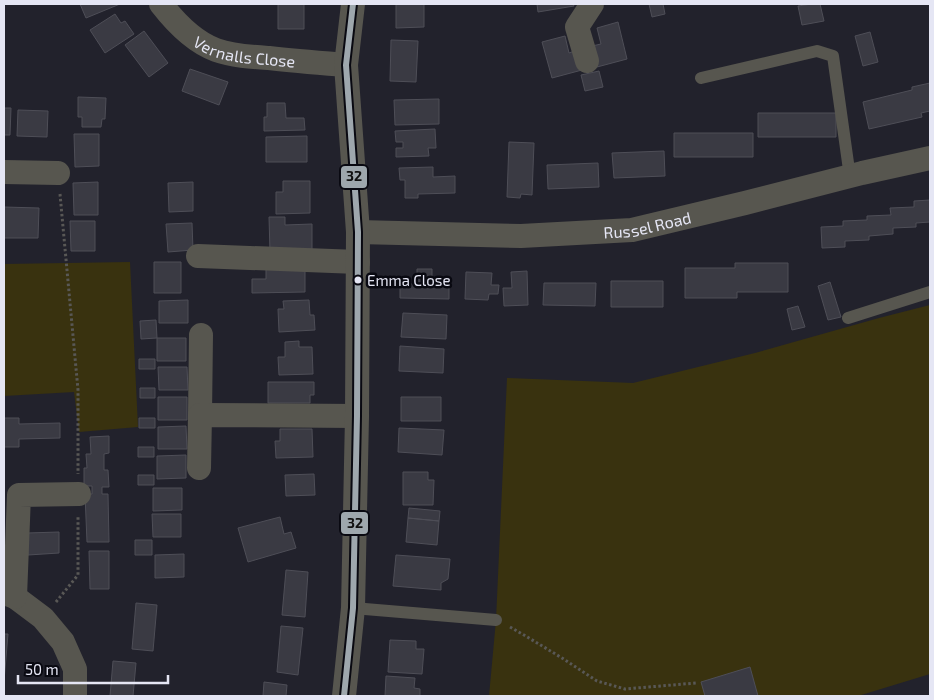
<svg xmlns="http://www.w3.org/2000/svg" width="934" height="700" font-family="'Exo 2',sans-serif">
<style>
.green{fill:#39320f}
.building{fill:#3a3a43;stroke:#4e4e57}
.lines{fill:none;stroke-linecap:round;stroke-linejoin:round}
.path{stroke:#595856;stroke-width:3;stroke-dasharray:2.5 2.5;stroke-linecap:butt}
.service{stroke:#57564f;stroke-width:12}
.minor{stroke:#57564f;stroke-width:24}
.bus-1-casing{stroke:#090911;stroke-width:10}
.bus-1{stroke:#9ea7ad;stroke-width:6}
.bus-dot{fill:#e5e6f4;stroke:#090911;stroke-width:2}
.labels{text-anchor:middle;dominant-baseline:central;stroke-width:5;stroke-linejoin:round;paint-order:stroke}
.bus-label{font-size:15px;fill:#e5e6f4;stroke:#090911;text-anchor:start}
.street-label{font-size:16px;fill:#e5e6f4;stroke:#090911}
.line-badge{stroke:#090911;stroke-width:2}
.pale-badge-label{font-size:14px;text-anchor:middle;font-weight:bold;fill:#111}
</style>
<rect width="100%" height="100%" fill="#22222c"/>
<!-- green -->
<path class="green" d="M130,262L138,427L79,432L74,392L4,396V264Z
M930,305V674L858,696H489L496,620L507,378L633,383L755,353L879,318Z"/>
<!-- building -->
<path class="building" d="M80,4H120L86,18Z
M278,4H304V29H278Z
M396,4H424V27L396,28Z
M537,4H573L574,6L538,12Z
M649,4H663L665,14L652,17Z
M812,4H820L824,21L802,25L798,6Z
M115,14L121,23L125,21L134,34L105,53L90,30Z
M618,22L627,59L597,67L592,46L601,44L597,28Z
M144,31L168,63L149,77L125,45Z
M870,32L878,62L863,66L855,36Z
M565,36L569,53L577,50L582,70L552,78L542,42Z
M391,40L418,41L416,82L390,81Z
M190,69L228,82L219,105L182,91Z
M599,71L603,87L585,91L581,75Z
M930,83V111L921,113L922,117L869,129L863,102L912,90V87Z
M78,97L106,98L105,119H102L101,127H82V117H78Z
M439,99V124L395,125L394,100Z
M267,103H285L286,118H304L305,130L264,131V117H267Z
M4,108H11L10,135H4Z
M18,110L48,111L47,137L17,136Z
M758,113H836V137H758Z
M435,129L436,148H428L429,156L396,157V148H403V142H396L395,131Z
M674,133H753V157H674Z
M74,134H99V166L75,167Z
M307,136V162H266V137Z
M509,142L534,143L532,195L521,194L520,198L507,197Z
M664,151L665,176L614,178L612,153Z
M598,163L599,187L548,189L547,165Z
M433,167V177L455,176V193L418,194V198H405V180H400L399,168Z
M283,181H310V213L276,214V192H283Z
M98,182V215H74L73,183Z
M193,182V211L169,212L168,183Z
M930,200V222L916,223V227L893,228V234L869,236V240L845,241V247L822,248L821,227L843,226V221L867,220V216L891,215L890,208L914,207V201Z
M4,207L39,208L38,238H4Z
M269,217H285V225L312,224V250L270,252Z
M70,221H95V251H71Z
M192,223L193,250L168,252L166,224Z
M154,262H181V293H154Z
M735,263H788V292H737V298H685V268H735Z
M266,267H305V292L252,293V279H266Z
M417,269H432V287H449V299L400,298V284H417Z
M527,271L528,305L504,306L503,288H512L511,272Z
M466,272L492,273L491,285H499L498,294H489L488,300L465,299Z
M611,281H663V307H611Z
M830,282L841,317L828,320L818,286Z
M544,283H596L595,306L543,305Z
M188,300V323H159V301Z
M309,300L310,315H314L315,330L279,332L278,309H284L283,301Z
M798,306L805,327L792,330L787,309Z
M403,313L447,315L446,339L401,337Z
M156,320L157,338L141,339L140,321Z
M157,338H186V361H157Z
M299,341V347H312L313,374L279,375L278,357H285V342Z
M400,346L444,349L443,373L399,371Z
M139,359H155V369H139Z
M158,367H187L188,390H159Z
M268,382H314V395H310V403H268Z
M140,388H155V398H140Z
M158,397H187V420H158Z
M401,397H441V421H401Z
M4,418H19V424L60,423V438L19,439V447H4Z
M139,418H155V428H139Z
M186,426L187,449H158V427Z
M399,428L444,430L442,455L398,452Z
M280,429H312L313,457L276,458L275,441H280Z
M109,436V453L104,454V470H108L109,487H102V494H108L109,542H87L85,494H92V486H84V468H87L86,454H91L90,437Z
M138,447H154V457H138Z
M186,455V478L157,479V456Z
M403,472H428V480H434L433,505H403Z
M314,474L315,495L286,496L285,475Z
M138,475H154V485H138Z
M153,488H182V510L153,511Z
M409,508L440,511L439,521L408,518Z
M152,514H181V537H153Z
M280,517L284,534L291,532L296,548L248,562L238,528Z
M408,518L439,521L437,545L406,542Z
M59,532V553L28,555L27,533Z
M135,540H152V555H135Z
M89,551H109V589H90Z
M184,554V577L155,578V555Z
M396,555L450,559L448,579L441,583V590L393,586Z
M286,570L308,572L305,617L282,615Z
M136,603L157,605L153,651L132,649Z
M281,626L303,628L298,675L277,672Z
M4,634H8L4,681Z
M390,640L416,641V649H424L422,674L388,672Z
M113,661L136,663L133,696H110Z
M750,667L758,696H705L701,682Z
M386,676L415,678L414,688L420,689V696H385Z
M264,682L287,685L286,696H263Z"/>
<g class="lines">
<!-- path -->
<path class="path" d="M60,194L78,390V474
M56,602L78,575V515
M510,627L524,635L562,658L597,681L625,689L696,683"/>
<!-- service -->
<path class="service" d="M701,78L817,51L833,56L850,177
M848,318L930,292
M353,608L496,620"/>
<!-- minor -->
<g class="minor">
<path id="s1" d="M161,4C175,22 194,42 216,50C233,56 252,57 269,58C295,61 321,63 346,65"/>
<path d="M587,61L577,27L592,4"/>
<path d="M4,172L58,173"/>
<path id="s2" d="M358,232L521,236L632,230L745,203L862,173L930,158"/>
<path d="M198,256L358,262"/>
<path d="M200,415L201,335"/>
<path d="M199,468L200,415L357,416"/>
<path d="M4,593L15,597L43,618L63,642L75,669V696"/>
<path d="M15,597L19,495L79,494"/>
<path d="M344,696L353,608L357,416L358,232L346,65L353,4"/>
</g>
<defs>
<path id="bus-1" d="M344,696L353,608L357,416L358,232L346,65L353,4"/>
</defs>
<!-- bus-1 casing -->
<use href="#bus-1" class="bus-1-casing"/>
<!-- bus-1 -->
<use href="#bus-1" class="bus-1"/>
</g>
<!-- markers -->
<circle class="bus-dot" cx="358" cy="280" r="4.5"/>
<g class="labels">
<!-- bus labels -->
<g class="bus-label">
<text x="367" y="280">Emma Close</text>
</g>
<!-- street labels -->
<g class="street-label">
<text stroke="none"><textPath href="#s1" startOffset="101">Vernalls Close</textPath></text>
<text stroke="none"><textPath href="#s2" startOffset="290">Russel Road</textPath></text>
</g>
</g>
<g class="line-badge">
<rect x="340" y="165" width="28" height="24" rx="5" fill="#9ea7ad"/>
<rect x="340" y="511" width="29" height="24" rx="5" fill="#9ea7ad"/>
</g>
<g class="pale-badge-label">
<text x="354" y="181">32</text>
<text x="355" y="528">32</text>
</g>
<!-- border -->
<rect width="934" height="700" fill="none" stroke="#e5e6f4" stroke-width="10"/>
<!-- scale -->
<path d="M18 675v8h150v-8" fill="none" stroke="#e5e6f4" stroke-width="2.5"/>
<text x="25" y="675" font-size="15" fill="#e5e6f4" stroke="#090911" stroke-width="4" paint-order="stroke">50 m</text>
</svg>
